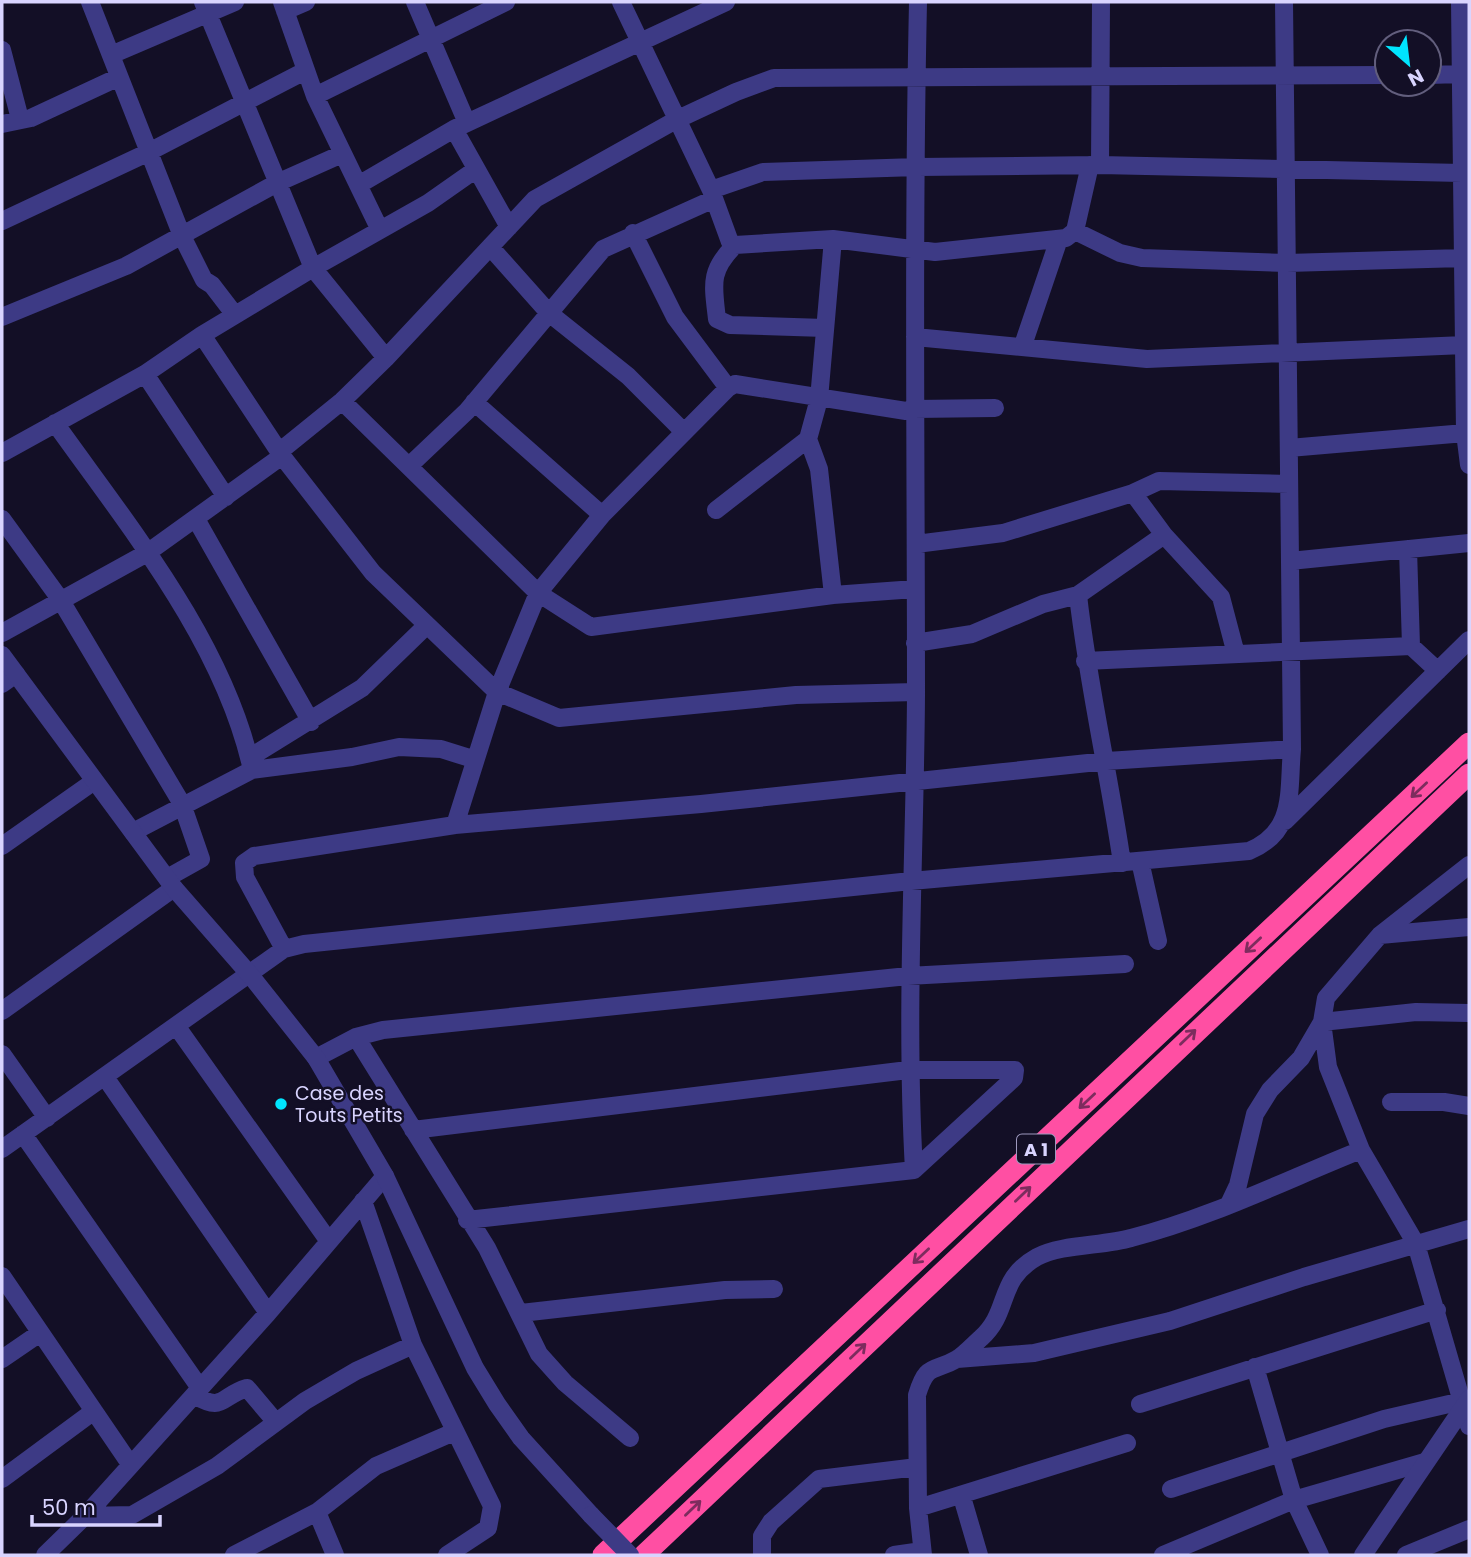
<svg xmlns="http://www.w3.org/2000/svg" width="1471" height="1557" font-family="Poppins,sans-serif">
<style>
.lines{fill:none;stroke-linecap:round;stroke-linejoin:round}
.minor{stroke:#3d3a85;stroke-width:18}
.tertiary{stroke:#3d3a85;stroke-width:18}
.motorway{stroke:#ff4fa3;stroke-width:21}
.tertiary-bridge{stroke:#3d3a85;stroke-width:18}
.oneway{stroke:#7d2c5e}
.poi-dot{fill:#00e5ff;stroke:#130f26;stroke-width:2.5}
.labels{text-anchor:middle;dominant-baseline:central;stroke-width:5;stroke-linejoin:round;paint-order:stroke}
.shield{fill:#130f26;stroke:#9e99be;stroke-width:2}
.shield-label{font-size:18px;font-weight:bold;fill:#d9d4ff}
.poi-label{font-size:19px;fill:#d9d4ff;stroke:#130f26;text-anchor:start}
</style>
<rect width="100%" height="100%" fill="#130f26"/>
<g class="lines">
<!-- minor -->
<path class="minor" d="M90,2L182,236L204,280L212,285L235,315
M203,2L313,268L386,358
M282,2L315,96L379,228
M415,2L467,123
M621,2L711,190L730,242L735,245
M1460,2L1465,433L1469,465
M285,11L306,2
M2,50L20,119
M111,55L235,2
M1429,75L1461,74
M315,96L506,2
M2,124L31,118L119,77
M454,129L509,227
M1100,165L1101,2
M360,184L454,129L726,2
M711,190L763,172L917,167L1100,165L1462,173
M2,221L147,153L305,71
M1075,231L1120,253L1142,258L1287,263L1463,258
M633,233L675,317L728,388
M833,239L819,399L808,439L819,469L833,595
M492,249L549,313L628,376L684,432
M2,317L126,266L277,183L342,154
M825,328L730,325L717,319C713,284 709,271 735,245L833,239L935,252L1066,238L1075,231L1090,165
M202,335L282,456L373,573L497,692L559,718L796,695L916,692
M915,337L1147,359L1464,345
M1023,345L1059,239
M145,374L226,497
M342,401L538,593L591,627L833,595L915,589
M474,402L602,515
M55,423C129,527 224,642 252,770L133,832
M1289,448L1465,433
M279,452L342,401L386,358L535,199L676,120L736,92L774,78L1387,75
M2,453L145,374L202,335L313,268L428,203L475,170
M409,466L467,411L603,249L714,199
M1133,493L1164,535L1221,597L1236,654
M716,510L808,439
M2,519L60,599L182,804L201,859L167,878
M196,519L311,722
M916,544L1003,533L1133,493L1159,481L1289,484
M1408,549L1411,646L1438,671
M1290,561L1469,543
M1078,595C1088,685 1109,773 1122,863
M2,633L147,553L282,456
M915,643L972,634L1043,604L1078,595L1164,535
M1085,661L1411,646
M2,684L16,674
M249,758L362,688L426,626
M252,770L352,757L399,747L441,749L473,759
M1285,821L1469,640
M455,825L497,692L538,593L602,515L728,388L735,384L906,411L914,409L995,408
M2,846L93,782
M1140,861L1158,941
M1469,865L1380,935L1326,998L1322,1022L1328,1067L1361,1150L1416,1244L1469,1426
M1380,935L1469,927
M284,949L245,877L244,863L254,856L455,825L701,804L1107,761L1292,749
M2,1011L174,888
M1322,1022L1416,1012L1469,1013
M177,1027L328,1240
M356,1037L487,1248L539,1354L565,1383L630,1438
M2,1054L47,1118
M316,1058L356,1037L383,1030L908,976L1125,964
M105,1077L268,1313
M1391,1102H1444L1469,1106
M413,1130L908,1070H1015L1014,1078L914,1170
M23,1134L200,1388
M2,1149L284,949L304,944L911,881L1249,851C1296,831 1288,793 1292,749L1284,2
M363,1201L413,1345L492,1506L488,1528L447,1555
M1230,1202L1238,1185L1255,1114L1270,1090L1301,1058L1322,1022
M467,1220L914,1170C905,1011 915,853 916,695C916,464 913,233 918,2
M2,1276L130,1464
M521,1313L725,1290L774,1289
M2,1359L40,1333
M957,1359L1034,1353L1170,1321L1304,1277L1469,1229
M1255,1367L1294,1500L1320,1555
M194,1395C224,1413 220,1396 247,1388L275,1421
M1140,1404L1437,1310
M2,1479L94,1411
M1171,1489L1384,1419L1462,1401
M962,1497L979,1555
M918,1508L1127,1443
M317,1512L335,1555
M85,1516L132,1515L217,1466L305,1401L356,1371L413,1345
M45,1555L85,1516L268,1313L385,1176
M234,1555L317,1512L376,1466L454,1432
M762,1555V1536L771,1522L819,1479L917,1467
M894,1555L922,1551
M923,1555L918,1508L917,1395C927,1362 933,1373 957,1359C965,1354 974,1344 981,1338C1011,1311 996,1280 1037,1257C1061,1244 1104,1246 1131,1238C1210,1218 1286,1180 1361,1150
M1163,1555L1294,1500L1425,1462
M1406,1555L1469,1529"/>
<!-- tertiary -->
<path class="tertiary" d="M2,655L174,888L251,976L316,1058L385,1176L475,1368L497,1404L521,1438L591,1515
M1363,1555L1469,1399"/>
<!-- motorway -->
<path class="motorway" d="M603,1555L1469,743
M644,1555L1469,774"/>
<!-- tertiary-bridge -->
<path class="tertiary-bridge" d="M591,1515L630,1555"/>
</g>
<!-- one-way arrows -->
<defs><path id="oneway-shaft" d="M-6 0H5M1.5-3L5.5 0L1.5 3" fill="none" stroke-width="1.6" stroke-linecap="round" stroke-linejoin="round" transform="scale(1.75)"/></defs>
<g class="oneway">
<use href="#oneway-shaft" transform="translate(1419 790) rotate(137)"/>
<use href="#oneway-shaft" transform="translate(1253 945) rotate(137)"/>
<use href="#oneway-shaft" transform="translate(1188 1037) rotate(-44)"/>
<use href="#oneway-shaft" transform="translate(1087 1101) rotate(137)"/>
<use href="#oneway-shaft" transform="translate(1023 1194) rotate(-44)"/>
<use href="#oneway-shaft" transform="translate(921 1256) rotate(137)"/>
<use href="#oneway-shaft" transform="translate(858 1351) rotate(-44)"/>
<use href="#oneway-shaft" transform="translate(693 1508) rotate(-44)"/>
</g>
<!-- markers -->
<circle class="poi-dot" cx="281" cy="1104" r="7"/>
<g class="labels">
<!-- shield labels -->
<rect class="shield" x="1017" y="1134.5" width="38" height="29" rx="5"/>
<g class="shield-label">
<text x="1036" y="1149">A 1</text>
</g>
<!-- poi labels -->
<g class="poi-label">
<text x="295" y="1093">Case des<tspan x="295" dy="22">Touts Petits</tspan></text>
</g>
</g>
<!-- border -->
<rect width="1471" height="1557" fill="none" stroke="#d9d4ff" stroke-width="7"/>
<!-- north arrow -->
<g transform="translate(1408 63) rotate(152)"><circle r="33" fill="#130f26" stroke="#625e7d" stroke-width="2"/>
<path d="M0-5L12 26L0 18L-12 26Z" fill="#00e5ff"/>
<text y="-10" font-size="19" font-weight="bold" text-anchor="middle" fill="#d9d4ff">N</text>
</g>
<!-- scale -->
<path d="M32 1515v10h128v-10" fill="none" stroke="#d9d4ff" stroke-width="3.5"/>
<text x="42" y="1515" font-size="21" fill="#d9d4ff" stroke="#130f26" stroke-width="5" paint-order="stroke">50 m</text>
</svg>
